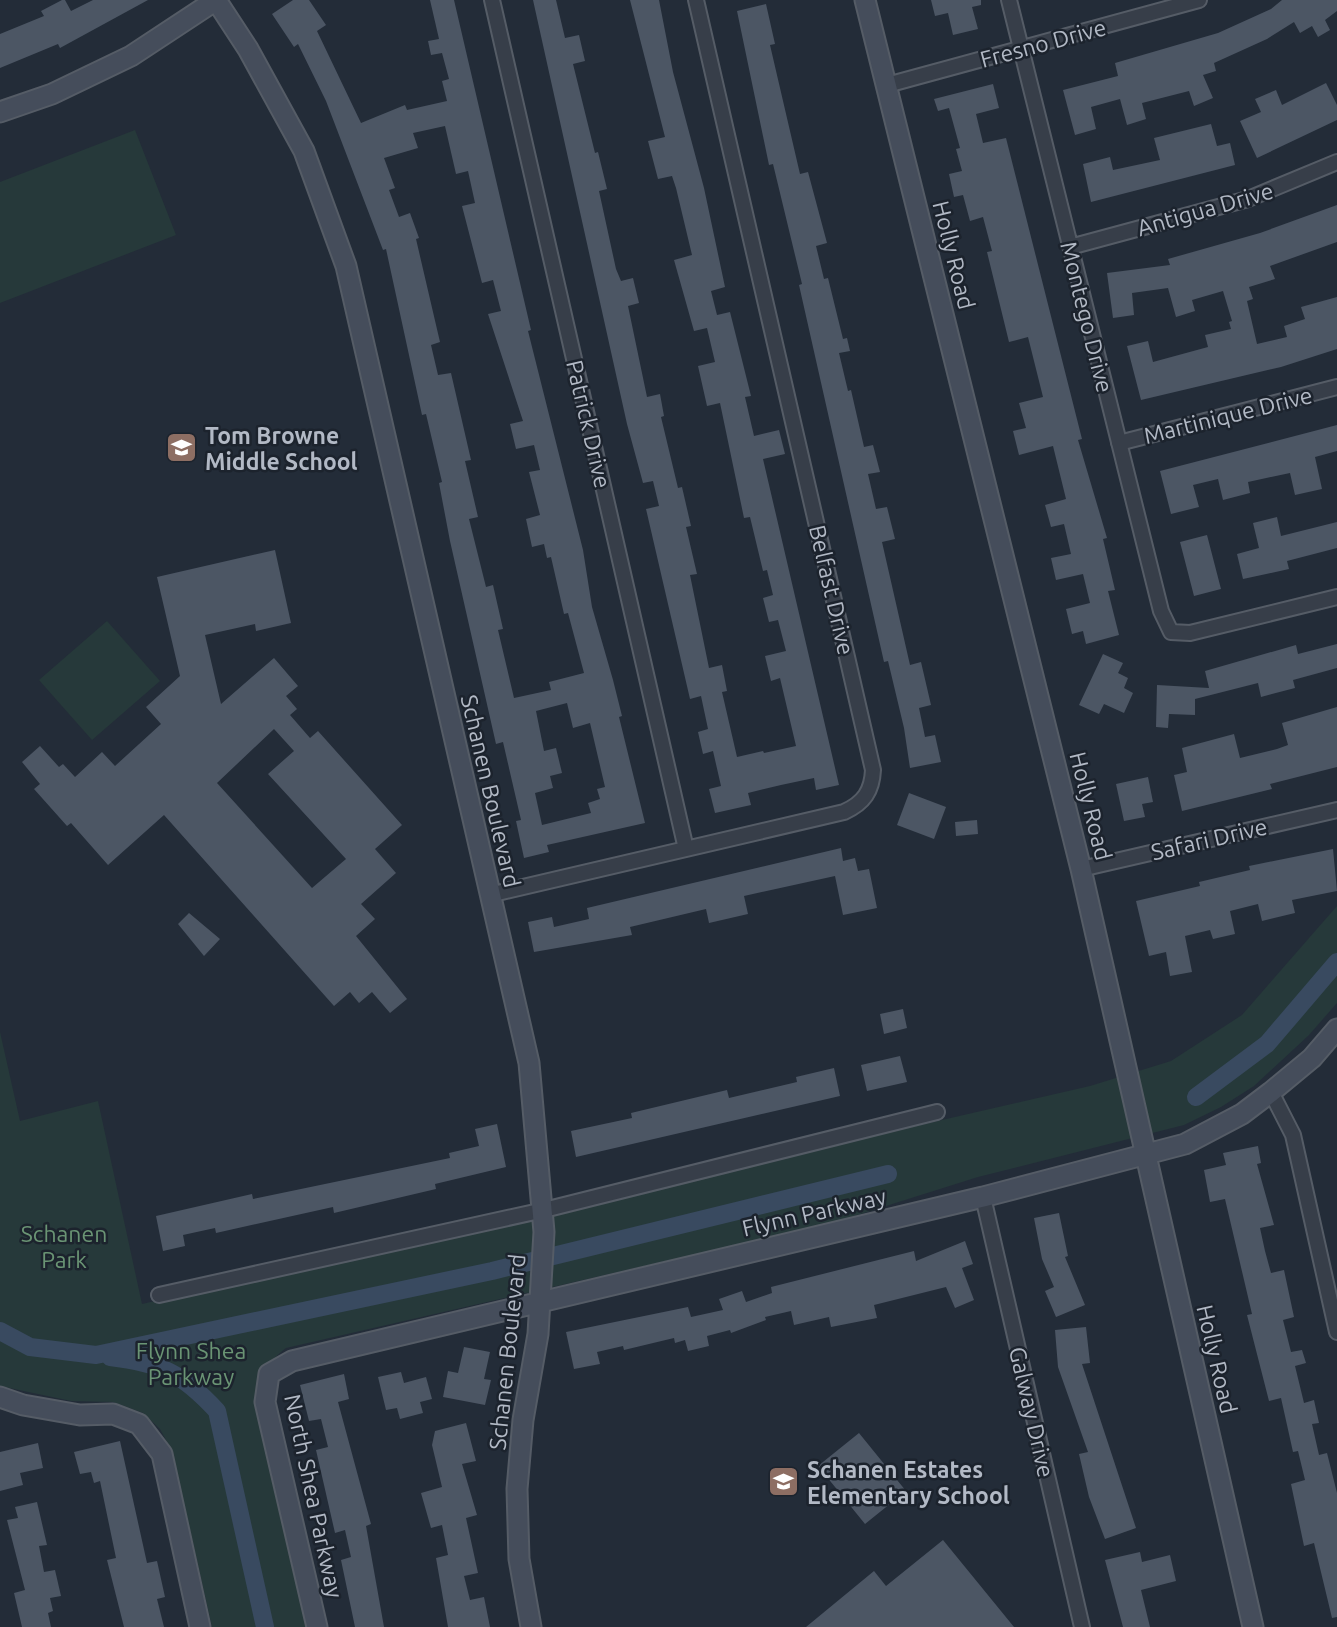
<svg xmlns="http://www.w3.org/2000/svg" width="1337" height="1627" font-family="Ubuntu,sans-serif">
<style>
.green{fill:#26393a}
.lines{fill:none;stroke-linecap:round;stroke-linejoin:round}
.canal{stroke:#394a60;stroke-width:18}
.building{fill:#4c5664;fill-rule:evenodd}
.street-casing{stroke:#555c66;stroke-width:18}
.secondary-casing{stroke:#555c66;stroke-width:23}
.street{stroke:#373e49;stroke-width:14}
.secondary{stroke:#454d5b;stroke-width:19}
.labels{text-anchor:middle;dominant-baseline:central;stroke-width:5;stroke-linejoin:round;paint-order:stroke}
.street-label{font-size:23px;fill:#b2b9c5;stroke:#1c232d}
.poi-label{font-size:23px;font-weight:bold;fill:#b2b9c5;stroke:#1c232d;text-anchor:start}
.park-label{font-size:23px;fill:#6a9474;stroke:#1c232d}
</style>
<rect width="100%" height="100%" fill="#232c38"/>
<!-- green -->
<path class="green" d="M135,130L176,235L0,303V182Z
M107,621L160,681L92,740L39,680Z
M1337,906V1003L1309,1035L1254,1086L1221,1107L1184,1125L978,1177L832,1223L286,1348C267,1363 259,1375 255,1399L307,1627H212L172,1451L160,1429L143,1413L113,1402L71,1401L0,1386V1032L20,1121L98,1101L142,1304L1090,1086L1171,1061L1242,1015Z"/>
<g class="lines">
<!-- canal -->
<path class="canal" d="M1196,1097L1267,1044L1337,962
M0,1331L30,1347L96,1355L492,1271L888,1174
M110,1357C161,1363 182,1373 217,1411L265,1627"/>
</g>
<!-- building -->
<path class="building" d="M62,0H65L71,11L93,0H148L60,48L58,44L0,68V34L44,16L41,11Z
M293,0H309L326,25L317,31L361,123L405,105L407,110L447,101L442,81L449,79L442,53L431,55L428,41L439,39L430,0H454L531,330L528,331L583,550L592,607L613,680L622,716L619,717L645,823L547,845L549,852L524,858L516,821L521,820L503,742L496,744L450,541L439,483L442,482L426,414L422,415L386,249L383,250L326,101L298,44L294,47L272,14ZM445,126L456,174L468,171L475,203L462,206L482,283L493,280L501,311L488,314L523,421L510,424L516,449L534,445L540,470L529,472L540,515L526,519L532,547L544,544L547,558L551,557L564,614L568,613L584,673L549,682L551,690L514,698L498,630L503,629L493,585L486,587L469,519L478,517L465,461L471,460L451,373L438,375L431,345L440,342L416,239L419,238L410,213L399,217L389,190L395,188L384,158L418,148L413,133ZM567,703L573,728L590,723L605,787L597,789L600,799L588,803L591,813L542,825L535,793L553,788L550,776L562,773L556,748L544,751L536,711Z
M533,0H556L565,38L579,35L585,61L573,64L595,153L598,152L607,189L599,191L616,269L621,281L633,278L639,303L628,306L647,397L660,394L664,416L661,417L678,488L682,487L691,526L686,527L697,574L690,575L709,668L722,665L727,691L722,692L737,757L763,751L764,753L796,746L780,678L771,681L765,656L786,651L778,620L769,622L763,598L773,595L767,570L763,571L750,517L744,518L720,403L707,406L698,366L715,362L707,328L694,331L674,260L692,255L676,188L672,176L658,179L648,141L665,137L630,0H659L673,72L704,188L725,287L711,291L717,315L730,312L751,396L745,397L754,436L779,430L785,454L763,459L839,785L816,790L814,778L781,785L748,793L751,805L715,813L709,789L721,786L713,751L703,754L698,732L708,729L701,696L690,699L646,509L659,506L653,481L643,483L627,424Z
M931,0H981V5L972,7L978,29L953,35L948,13L935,16Z
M1282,0H1337V11L1325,20L1330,30L1318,37L1312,26L1300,33L1294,22L1267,39L1214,63L1216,71L1203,75L1213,98L1194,106L1189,91L1142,103L1146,119L1127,125L1120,99L1091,107L1096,129L1075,135L1063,90L1118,76L1115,63L1218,33L1271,9Z
M766,4L775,44L770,45L800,174L808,172L827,243L816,246L824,279L828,278L843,339L847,338L850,351L839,353L848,391L851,390L864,447L873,445L880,472L868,474L876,509L887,507L895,539L882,542L910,665L921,662L931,705L919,708L925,737L935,735L941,762L910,768L904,728L888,661L884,662L799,285L802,284L773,164L769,165L737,11Z
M1326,83L1337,105V120L1257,158L1240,121L1261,112L1255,99L1276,90L1282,105Z
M993,84L999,108L976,114L983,143L1006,138L1082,439L1078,440L1107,538L1103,539L1115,590L1108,591L1119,635L1086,644L1083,631L1072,634L1066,609L1090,603L1083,574L1056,580L1051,558L1071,554L1064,524L1051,527L1045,505L1066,499L1053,446L1019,455L1013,431L1026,428L1019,403L1043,397L1028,337L1009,342L987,252L992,251L983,217L970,221L963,195L954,197L949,174L962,171L956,149L960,148L949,108L938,111L934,99Z
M1211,124L1217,146L1230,143L1235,165L1091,202L1083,164L1110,157L1113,170L1160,160L1154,138Z
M1337,205V242L1270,266L1275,279L1249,287L1253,299L1247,301L1257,344L1287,337L1284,326L1305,319L1301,307L1337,297V349L1281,367L1141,400L1127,346L1148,341L1153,362L1208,347L1205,335L1231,329L1229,322L1232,321L1223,291L1192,300L1195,311L1176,317L1168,288L1132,293L1134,315L1113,318L1107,273L1170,265L1168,259L1260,233Z
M1337,425V451L1315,457L1322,489L1295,495L1290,473L1248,482L1250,493L1223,500L1218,479L1193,485L1199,507L1171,514L1160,471Z
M1277,517L1281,536L1337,522V548L1287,561L1289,569L1243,579L1237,554L1259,548L1253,523Z
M1207,535L1221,589L1194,596L1180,542Z
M275,550L291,623L256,631L255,624L205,635L221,704L274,658L298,686L286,696L297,709L290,715L310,738L318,731L402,825L375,849L396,873L361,904L375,919L356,936L407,999L390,1013L372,992L359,1003L350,992L334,1006L164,815L108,865L71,823L67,826L34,789L40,784L22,762L40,746L59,767L63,764L75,777L102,752L115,766L161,724L146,707L180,676L157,577ZM274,729L294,751L268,774L346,859L312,888L217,783Z
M1337,644V668L1293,680L1295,688L1261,697L1258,683L1195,699V715L1169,714L1168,728L1156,727L1157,685L1209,688L1205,671L1296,645L1298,654Z
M1103,654L1123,663L1118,673L1128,678L1124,688L1133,693L1124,713L1104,704L1099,714L1079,705Z
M1337,707V767L1270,784L1272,789L1182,811L1174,775L1187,772L1182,748L1234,734L1240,758L1277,749L1288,745L1282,723Z
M1148,777L1153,802L1142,804L1145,817L1124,821L1116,784Z
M909,793L946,807L934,839L897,825Z
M977,820L978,834L956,836L955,822Z
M841,848L843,861L855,858L858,871L869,869L877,908L843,915L835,876L744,896L748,914L709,923L706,909L630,927L632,935L534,952L528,922L552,917L554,927L589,919L587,908Z
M1333,849L1337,891L1292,900L1295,913L1262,921L1258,904L1230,911L1235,934L1213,939L1210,930L1185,936L1192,972L1170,976L1166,952L1149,956L1136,901L1200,886L1199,882L1250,870L1249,866Z
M189,913L220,939L204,956L178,924Z
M903,1009L907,1028L884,1034L880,1014Z
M900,1056L907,1082L867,1091L861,1065Z
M834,1068L840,1096L576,1157L571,1131L632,1118L631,1113L727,1090L729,1098L797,1082L796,1077Z
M497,1124L506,1167L435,1184L436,1189L334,1213L333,1207L216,1233L215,1228L183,1235L185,1246L163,1251L156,1216L252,1194L253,1199L450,1158L449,1153L479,1146L475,1129Z
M1258,1146L1261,1163L1257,1164L1274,1225L1260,1228L1265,1251L1271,1273L1284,1270L1294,1317L1283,1320L1291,1352L1302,1350L1306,1363L1295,1366L1304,1403L1314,1400L1319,1423L1312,1424L1319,1455L1327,1453L1337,1493V1617L1332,1618L1314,1543L1304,1546L1291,1484L1305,1480L1298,1451L1293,1452L1281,1398L1269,1401L1247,1315L1252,1314L1225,1199L1210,1202L1204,1170L1226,1165L1223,1153Z
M1059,1213L1068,1256L1065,1257L1085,1305L1056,1317L1045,1291L1054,1287L1042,1259L1034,1218Z
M965,1241L973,1264L962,1268L974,1300L955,1308L946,1287L874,1305L877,1318L831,1327L829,1317L794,1325L791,1311L765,1317L766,1320L731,1333L730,1330L707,1336L709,1346L688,1351L685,1340L675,1343L674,1338L624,1350L623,1346L597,1352L600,1364L574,1369L566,1332L688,1307L691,1317L723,1310L719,1299L742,1291L746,1302L772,1293L771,1287L914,1251L916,1261Z
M1086,1327L1090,1363L1082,1364L1136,1528L1105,1539L1089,1497L1079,1454L1088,1452L1058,1367L1055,1330Z
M464,1347L490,1352L484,1379L491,1380L485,1405L443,1397L448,1371L458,1373Z
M401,1372L404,1383L426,1377L432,1399L420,1402L423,1413L400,1419L397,1408L386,1410L378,1377Z
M344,1374L349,1399L338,1402L371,1524L366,1526L384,1627H355L341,1560L351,1557L345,1530L335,1533L316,1450L328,1447L321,1419L309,1421L300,1385Z
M466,1423L476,1461L462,1464L477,1515L466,1518L478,1573L464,1576L470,1600L484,1597L490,1627H448L436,1558L448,1555L442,1525L431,1528L421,1493L442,1487L432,1445L435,1431Z
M859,1433L906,1491L865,1524L818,1466Z
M120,1441L147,1563L157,1561L165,1597L157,1599L164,1627H124L107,1560L116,1558L100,1481L94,1483L91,1472L80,1474L74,1452Z
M38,1443L43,1468L20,1473L23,1485L0,1491V1452Z
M37,1502L47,1545L39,1546L44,1572L55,1570L61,1596L50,1598L53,1611L48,1613L51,1627H22L14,1593L25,1590L7,1520L18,1518L15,1507Z
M943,1540L1014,1627H806L874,1571L886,1586Z
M1140,1552L1142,1562L1170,1555L1176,1581L1141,1590L1150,1627H1123L1105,1560Z"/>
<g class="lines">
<defs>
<path id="street" d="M492,0L686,849
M1009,0L1161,611L1171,632L1190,633L1337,597
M887,85L1199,0
M1070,247L1248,199L1337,162
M1119,443L1337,387
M1081,869L1337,810
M489,895L844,812C864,803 872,791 873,770L696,0
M1271,1092L1293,1135L1337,1332
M983,1197L1082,1627
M159,1295L544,1210L937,1112"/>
<path id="secondary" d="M216,0L248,49L304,151L346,266L529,1063L544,1232L538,1334L523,1420L517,1489L519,1559L531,1627
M865,0L1081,869L1253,1627
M0,112L52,94L131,56L216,0
M0,1397L23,1405L80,1415L113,1414L139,1424L162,1454L200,1627
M317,1627L265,1402L269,1374L292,1361L983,1197L1185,1144L1242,1114L1271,1092L1312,1058L1337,1029"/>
</defs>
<!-- street casing -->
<use href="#street" class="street-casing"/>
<!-- secondary casing -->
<use href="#secondary" class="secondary-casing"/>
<!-- street -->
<use href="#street" class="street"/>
<!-- secondary -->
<use href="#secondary" class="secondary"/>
</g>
<!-- icons -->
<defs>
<symbol id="school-square" viewBox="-11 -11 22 22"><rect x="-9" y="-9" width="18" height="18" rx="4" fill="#8d6e63" stroke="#1c232d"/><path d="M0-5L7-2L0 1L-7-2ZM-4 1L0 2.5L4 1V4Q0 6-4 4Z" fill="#fff"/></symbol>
</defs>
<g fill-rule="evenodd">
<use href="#school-square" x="164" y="430" width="35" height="35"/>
<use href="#school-square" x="766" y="1464" width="35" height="35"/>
</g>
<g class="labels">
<!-- street labels -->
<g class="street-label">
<text transform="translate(1043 43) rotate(-15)">Fresno Drive</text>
<text transform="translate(1205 209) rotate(-16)">Antigua Drive</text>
<text transform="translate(954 255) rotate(76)">Holly Road</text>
<text transform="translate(1087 317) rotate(76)">Montego Drive</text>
<text transform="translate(1228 415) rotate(-14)">Martinique Drive</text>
<text transform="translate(589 424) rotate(77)">Patrick Drive</text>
<text transform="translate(832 590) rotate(77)">Belfast Drive</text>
<text transform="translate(491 791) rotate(77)">Schanen Boulevard</text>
<text transform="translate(1091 806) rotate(76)">Holly Road</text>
<text transform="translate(1209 839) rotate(-13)">Safari Drive</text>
<text transform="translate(814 1212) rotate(-13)">Flynn Parkway</text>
<text transform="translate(507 1352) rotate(-84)">Schanen Boulevard</text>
<text transform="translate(1217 1359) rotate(77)">Holly Road</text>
<text transform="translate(1032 1412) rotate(77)">Galway Drive</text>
<text transform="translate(314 1496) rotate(78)">North Shea Parkway</text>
</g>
<!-- poi labels -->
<g class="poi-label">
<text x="205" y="435">Tom Browne<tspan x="205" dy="26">Middle School</tspan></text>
<text x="807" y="1469">Schanen Estates<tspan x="807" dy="26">Elementary School</tspan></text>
</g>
<!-- park labels -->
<g class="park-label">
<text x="64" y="1233">Schanen<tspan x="64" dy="26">Park</tspan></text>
<text x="191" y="1350">Flynn Shea<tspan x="191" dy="26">Parkway</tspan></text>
</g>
</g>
</svg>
